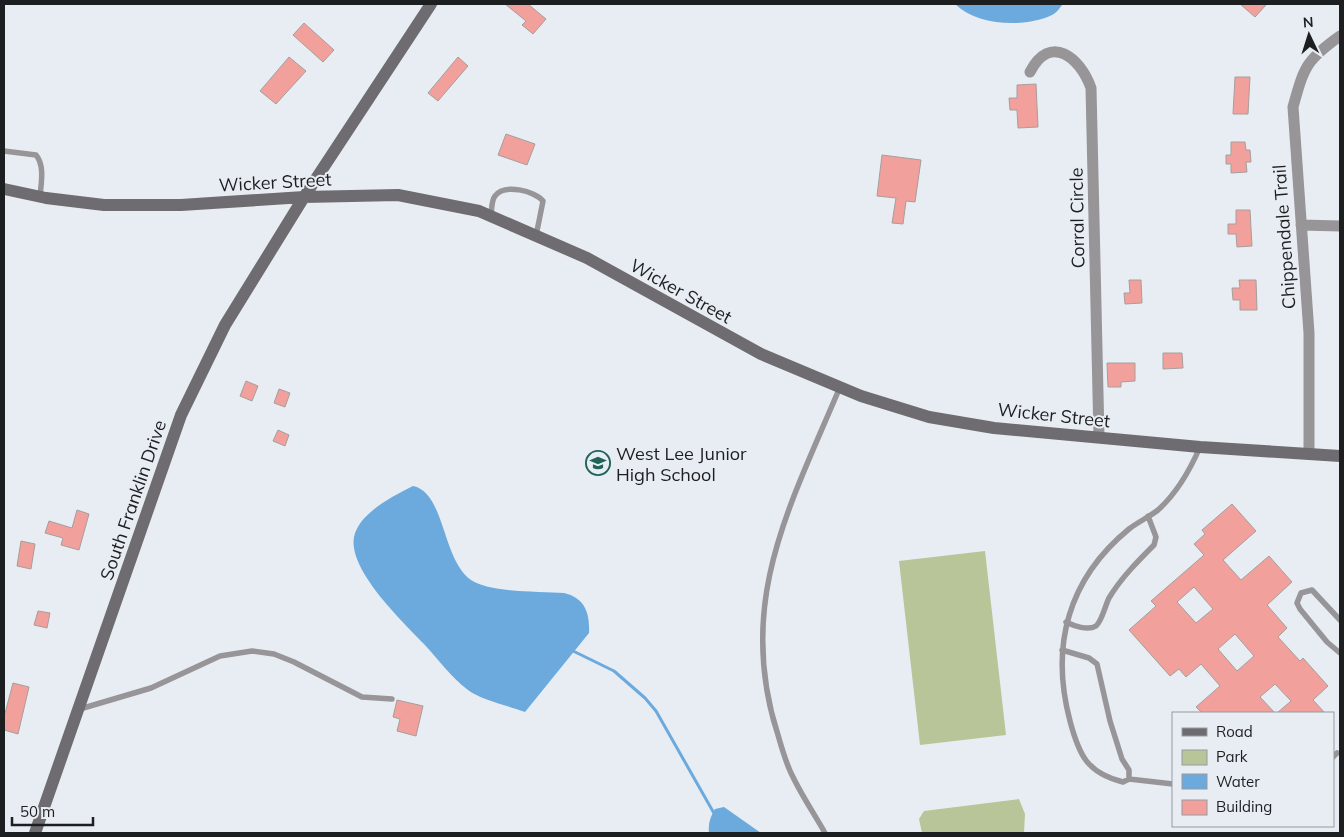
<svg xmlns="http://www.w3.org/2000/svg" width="1344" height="837" font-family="Mulish,sans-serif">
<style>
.green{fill:#b7c598}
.water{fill:#6caadd}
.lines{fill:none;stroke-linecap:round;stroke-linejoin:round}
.stream{stroke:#6caadd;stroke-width:3}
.building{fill:#f2a09c;stroke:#a69e9d;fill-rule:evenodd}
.lane{stroke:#979598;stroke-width:5.5}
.street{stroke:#979598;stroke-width:11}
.secondary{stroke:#6e6c70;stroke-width:12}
.labels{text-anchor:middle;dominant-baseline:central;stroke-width:4;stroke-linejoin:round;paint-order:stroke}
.street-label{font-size:18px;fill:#1d1e20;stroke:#e8edf3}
.poi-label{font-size:18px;fill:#1d1e20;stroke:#e8edf3;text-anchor:start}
</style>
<rect width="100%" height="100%" fill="#e8edf3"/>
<!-- green -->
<path class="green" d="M985,551L1006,735L920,745L899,561Z
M1019,799L1025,814L1024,833H922L919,819L924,811Z"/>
<!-- water -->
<path class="water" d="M955,4H1063C1060,7 1057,13 1052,15C1025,28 977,26 955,4Z
M413,486C445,492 442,560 471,580C490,593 540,591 564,593C585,598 590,613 589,633L525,712C509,706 481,700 468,690C451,677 438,659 423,643C402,621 348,570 354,537C359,513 393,496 413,486Z
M724,807L761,833H709C708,824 710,817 715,809Z"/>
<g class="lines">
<!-- stream -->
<path class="stream" d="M571,650L614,671L645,698L656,711L715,815"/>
</g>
<!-- building -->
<path class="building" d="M505,4H528L546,19L533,34L522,25L526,21Z
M1240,4H1267L1255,17Z
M304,23L334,50L323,62L293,35Z
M289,57L306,71L276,104L260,91Z
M458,57L468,66L438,101L428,93Z
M1235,77H1250L1248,114H1233Z
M1036,84L1038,127L1018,128L1017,110H1010L1009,98H1017V85Z
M506,134L535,144L527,165L498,155Z
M1231,142H1245L1246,150H1250L1251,162H1246L1247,172L1231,173V164H1226V155H1231Z
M882,155L921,160L915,202L906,201L903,224L892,223L896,198L877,196Z
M1236,210H1250L1252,246L1237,247L1236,234H1228V224H1236Z
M1129,280H1141L1142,303L1125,304L1124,293H1130Z
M1239,280H1256L1257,310H1240V300H1233L1232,288H1240Z
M1163,353H1182L1183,368L1163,369Z
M1107,363H1135V381L1121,382V387H1108Z
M246,381L258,386L252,401L240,396Z
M279,389L290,393L285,407L274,403Z
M278,430L289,435L285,446L273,441Z
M1232,504L1256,531L1223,560L1241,580L1269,556L1292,582L1267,605L1287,628L1278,637L1300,661L1303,658L1328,686L1313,700L1325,713H1277L1291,701L1275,684L1260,697L1275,713H1202L1196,707L1220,686L1201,664L1186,677L1179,669L1170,676L1129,630L1156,606L1151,601L1204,555L1194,544L1205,534L1202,530ZM1194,587L1213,609L1196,623L1177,602ZM1235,634L1254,656L1237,671L1218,649Z
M77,510L89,514L79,550L61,545L63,538L45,533L49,521L72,528Z
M21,541L35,544L31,569L17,566Z
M38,611L50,613L47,628L34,625Z
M13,683L29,687L18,734L4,730V717Z
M397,700L423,706L416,736L397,731L400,719L393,717Z"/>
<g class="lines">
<!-- lane -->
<path class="lane" d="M4,151L36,155C45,166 41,183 40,197
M491,216C492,210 491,201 495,196C504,183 535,191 543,201L536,236
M1340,620L1312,590L1301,593L1297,603L1300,609L1327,642L1340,653
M1066,622C1074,626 1088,631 1096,626C1102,621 1105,606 1109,598C1121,578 1138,561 1154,545L1156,537L1148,516
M1062,650L1089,658L1097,664L1110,721L1122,759L1129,770V779L1123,782C1087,773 1079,755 1070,721C1050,646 1068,579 1129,529C1138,522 1149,517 1158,510C1177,493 1190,470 1200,447
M80,709L151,688L220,656L252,651L274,654L294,662L362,697L392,699
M1333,757L1337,753
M1129,779L1173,784
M825,833C815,815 802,796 793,777C786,764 782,749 778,735C735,603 790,506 840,387"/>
<!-- street -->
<path class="street" d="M1030,72C1050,33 1080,57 1091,88L1099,437
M1301,225L1340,226
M1309,454V333L1293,107C1304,67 1306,60 1340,36"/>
<!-- secondary -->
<path class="secondary" d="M4,189L46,198L104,205H181L304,197L398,195L479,211L587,258L761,354L861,396L929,417L994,428L1200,447L1340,456
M35,833L181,415L225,325L304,197L431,4"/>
</g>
<!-- icons -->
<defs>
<symbol id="school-ring" viewBox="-11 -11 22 22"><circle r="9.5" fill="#e8edf3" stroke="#1f6457" stroke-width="1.5"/><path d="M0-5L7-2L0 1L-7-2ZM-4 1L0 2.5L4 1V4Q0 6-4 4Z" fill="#1f6457"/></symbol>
</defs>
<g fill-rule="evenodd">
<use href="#school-ring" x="584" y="449" width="28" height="28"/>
</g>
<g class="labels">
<!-- street labels -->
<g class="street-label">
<text transform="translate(275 182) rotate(-3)">Wicker Street</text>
<text transform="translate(1077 218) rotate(-91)">Corral Circle</text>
<text transform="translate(1284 237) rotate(-94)">Chippendale Trail</text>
<text transform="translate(681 291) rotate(29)">Wicker Street</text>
<text transform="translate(1054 415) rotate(6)">Wicker Street</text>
<text transform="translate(133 500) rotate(-71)">South Franklin Drive</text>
</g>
<!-- poi labels -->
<g class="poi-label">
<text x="616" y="453">West Lee Junior<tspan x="616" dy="21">High School</tspan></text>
</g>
</g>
<!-- border -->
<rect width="1344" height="837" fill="none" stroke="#1d1e20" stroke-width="10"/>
<!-- legend -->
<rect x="1172" y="712" width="162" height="115" fill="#e8edf3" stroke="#979a9f"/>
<rect x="1182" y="728" width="25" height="8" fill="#6e6c70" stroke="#979a9f"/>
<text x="1216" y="737" font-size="15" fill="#1d1e20">Road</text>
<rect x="1182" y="750" width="25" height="15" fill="#b7c598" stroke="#979a9f"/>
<text x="1216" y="762" font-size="15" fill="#1d1e20">Park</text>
<rect x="1182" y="774" width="25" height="15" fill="#6caadd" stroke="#979a9f"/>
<text x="1216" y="787" font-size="15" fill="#1d1e20">Water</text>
<rect x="1182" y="800" width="25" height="15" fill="#f2a09c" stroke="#979a9f"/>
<text x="1216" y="812" font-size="15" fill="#1d1e20">Building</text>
<!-- north arrow -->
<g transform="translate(1309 35) rotate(356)" stroke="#e8edf3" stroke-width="4" paint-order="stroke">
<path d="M0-4L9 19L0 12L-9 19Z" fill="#1d1e20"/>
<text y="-8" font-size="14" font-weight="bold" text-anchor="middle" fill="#1d1e20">N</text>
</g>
<!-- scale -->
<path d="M12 817v8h81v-8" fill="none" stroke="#1d1e20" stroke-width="2.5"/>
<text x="20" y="817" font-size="15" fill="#1d1e20" stroke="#e8edf3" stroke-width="4" paint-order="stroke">50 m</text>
</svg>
